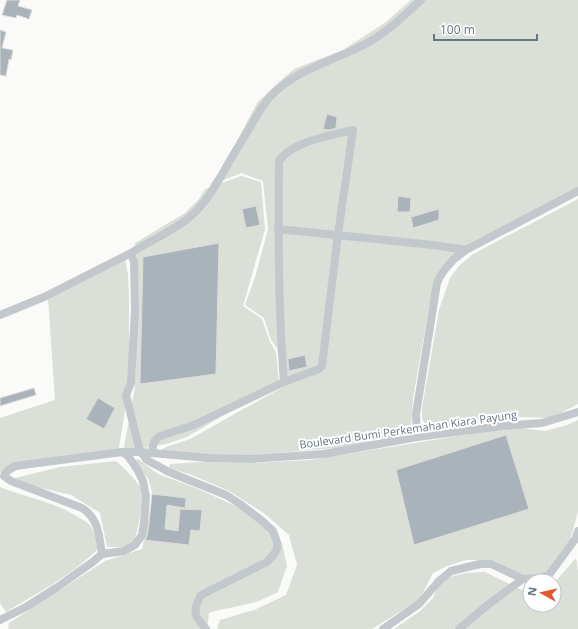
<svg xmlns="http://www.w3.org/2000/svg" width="578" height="629" font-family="'Open Sans',sans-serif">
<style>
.green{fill:#dadfd7}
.building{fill:#aab3b9;stroke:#dcdcda}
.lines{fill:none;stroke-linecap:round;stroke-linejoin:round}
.minor{stroke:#c3c8cc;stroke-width:8}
.labels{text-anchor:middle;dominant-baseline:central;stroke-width:4;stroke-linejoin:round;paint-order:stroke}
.street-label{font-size:11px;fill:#657683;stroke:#fff}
</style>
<rect width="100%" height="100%" fill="#fafaf8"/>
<!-- green -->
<path class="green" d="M411,0H578V188L458,252L430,302L413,398L411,429L407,436L335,448L244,456L161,454L160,451L166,447L190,439L283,387L279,351L271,340L264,318L245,305L256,274L268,229L263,181L241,173L209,186L224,166L257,103L279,82L294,69L343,50L386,22Z
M241,176L261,182L265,229L243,306L262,319L270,342L276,352L279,382L187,437L166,444L123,452L135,387L138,269L135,243L185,213L199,199L205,189Z
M578,199V404L551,418L521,417L499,419L429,429L422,419V408L439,310L450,278L459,266L473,254Z
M125,259L128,275L129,297V386L118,454L20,469L0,473V418L55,400L48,298Z
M578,420V511L570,541L547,574L525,578L489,560H466L447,566L433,573L419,600L372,629H217L220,620L254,610L286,595L297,565L289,535L265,514L229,491L192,475L169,468L170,464L202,462L252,463L310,460L513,427L545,431L567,425Z
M138,459L158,474L196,488L238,507L261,524L282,543L287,566L278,592C269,596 261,601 252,603C238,607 223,608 209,613L207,629H8L9,623L105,561L142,549L153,496L148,478L129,462Z
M116,461C122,466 139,482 141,489C144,499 138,533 133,544L127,547H107L100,513L71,495L28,485L15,478L60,467Z
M0,487C27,498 57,502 81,519C84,521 89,523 91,527C95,534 97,541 97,550C71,576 36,593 6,612L0,603Z
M576,558L578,571V629H394L419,612L433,598L438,585L446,578L466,573L485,572L522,590L530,589V605H554V583Z"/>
<!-- building -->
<path class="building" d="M7,0H20L18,6L32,10L29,19L17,15L16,18L2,15Z
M0,30L6,32L2,48L13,50L11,60L9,59L6,76L0,75Z
M327,114L337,117L336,128L329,130L323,129Z
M398,196L411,198L410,212H397Z
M256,206L260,225L246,228L242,209Z
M439,209V220L413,228L411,217Z
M219,243L216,374L140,384L143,257Z
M305,355L307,367L289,371L288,359Z
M34,388L36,395L0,406V398Z
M98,398L115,408L104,429L86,419Z
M506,435L529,509L414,545L396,470Z
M152,494L186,498L185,508L167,505L165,529L178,531L180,509L202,510L200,531L191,530L189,545L145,540L147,536L149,524Z"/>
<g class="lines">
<!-- minor -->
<path class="minor" d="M278,229L433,245L466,250
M131,253L134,262L135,310L131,383L126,395L140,452
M0,315L44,297L131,253C149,241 169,233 186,220C205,206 218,182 229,162C240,144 251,125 262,107C287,70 332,63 369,42C388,31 405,15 421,0
M417,437L416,414L437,283L441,275L446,268L454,259L466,250L578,191
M141,452L147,460L169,472L226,495L240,504L261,520L273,531L277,542V548L275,553L267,562L201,595C192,611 194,616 206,629
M153,453C152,446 153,440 160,436L194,425L284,382L319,369L322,366L338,234L353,130C332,135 291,142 279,161C278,235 278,309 284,382
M4,476L7,471L15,466L122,452H141L208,458L251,459L324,454L417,437L502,426L542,423L578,412
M4,476L11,481L82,508C99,519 99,536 102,554
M0,620L26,607L56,588L94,561L102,554L124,551L135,545L142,535L144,523L146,497L143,481L137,469L128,456L122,452
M383,629L419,604L439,581L451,571L480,564H491L523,579L538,578L549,575L576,538L578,531
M459,629L490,603L523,579"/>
</g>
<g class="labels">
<!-- street labels -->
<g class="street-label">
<text transform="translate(408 429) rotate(-8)">Boulevard Bumi Perkemahan Kiara Payung</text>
</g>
</g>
<!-- north arrow -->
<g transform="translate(542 593) rotate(278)"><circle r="19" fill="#ffffff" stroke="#c1c8cd"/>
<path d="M0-3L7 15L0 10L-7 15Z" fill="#e4572e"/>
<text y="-6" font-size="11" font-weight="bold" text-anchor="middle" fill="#657683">N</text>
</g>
<!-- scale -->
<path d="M434 34v6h103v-6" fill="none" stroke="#657683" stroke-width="2"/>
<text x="440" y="34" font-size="12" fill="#657683" stroke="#ffffff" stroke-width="3" paint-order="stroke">100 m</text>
</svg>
